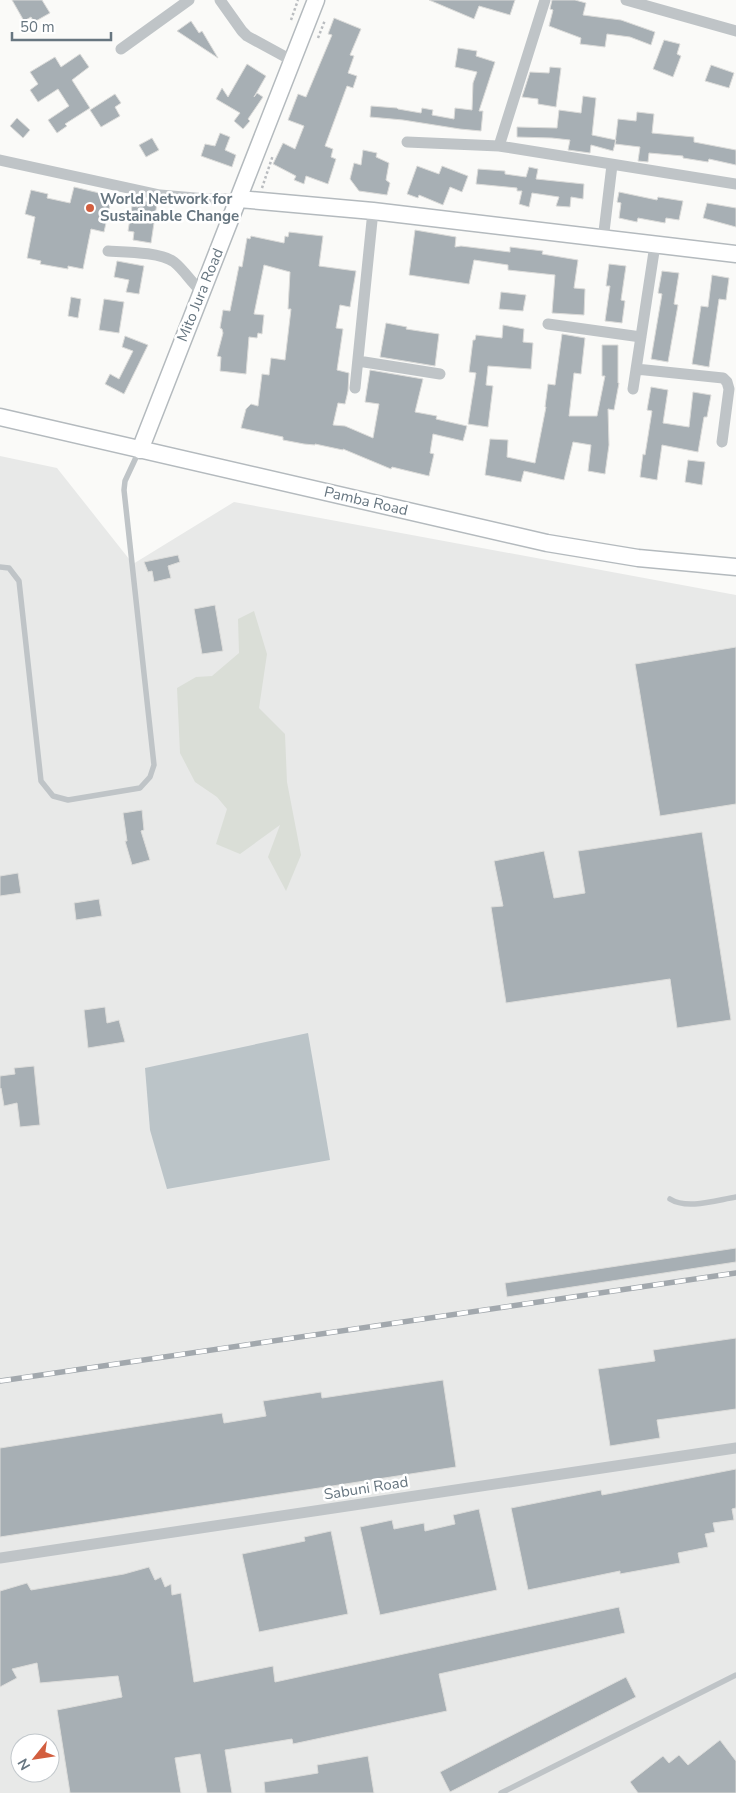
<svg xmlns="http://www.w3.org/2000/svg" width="736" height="1793" font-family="'Nunito Sans',sans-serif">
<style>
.built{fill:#e8e9e8;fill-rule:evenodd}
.green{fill:#daded7}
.water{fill:#bbc4c8}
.building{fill:#a7afb4;stroke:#dcdcda}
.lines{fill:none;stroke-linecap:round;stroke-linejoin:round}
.secondary-casing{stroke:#b4babe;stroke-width:19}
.path{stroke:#babdc0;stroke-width:2.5;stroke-dasharray:2.5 2.5;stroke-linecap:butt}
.lane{stroke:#bfc4c7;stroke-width:5.5}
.street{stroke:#bfc4c7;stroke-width:11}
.secondary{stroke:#fff;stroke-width:16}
.rail-casing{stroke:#a2a8ad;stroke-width:5.5}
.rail{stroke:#fff;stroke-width:4;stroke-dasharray:11;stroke-linecap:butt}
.poi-dot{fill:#d25e3f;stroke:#fff;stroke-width:2}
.labels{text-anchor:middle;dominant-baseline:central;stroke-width:5;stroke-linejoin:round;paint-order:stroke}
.poi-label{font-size:15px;font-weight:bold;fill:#677680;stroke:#fff;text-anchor:start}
.street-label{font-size:15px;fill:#677680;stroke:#fff}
</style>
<rect width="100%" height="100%" fill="#fafaf8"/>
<!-- built -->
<path class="built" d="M0,456L57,468L133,564L234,502L736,595V1793H0ZM20,1743H50V1773H20Z"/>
<!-- green -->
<path class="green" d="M254,611L267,654L259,708L285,734L287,782L301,855L286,891L268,857L280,825L240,854L216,844L227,809L217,797L195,782L180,753L177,688L196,677L212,676L239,653L238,619Z"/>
<!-- water -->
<path class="water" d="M308,1033L330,1160L167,1189L150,1130L145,1068Z"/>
<!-- building -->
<path class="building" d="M12,0H42L50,13L34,22L31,17L24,21Z
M429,0H515L510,15L479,6L474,19Z
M552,0H575L586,3L583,15L621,20L655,32L651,45L630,37L607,34L605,47L580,44L581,38L549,26L553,10L550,9Z
M334,18L361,29L350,55L354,56L348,73L357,76L353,88L347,86L325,146L333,149L331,157L336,159L328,184L306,176L304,184L294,180L296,176L273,164L283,143L295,149L304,126L288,120L298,94L306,97L332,35L328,34Z
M191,21L199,33L202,31L218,58L177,31Z
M664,40L680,44L677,54L681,56L673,77L653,69Z
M458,48L477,51L476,56L495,62L479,111H483L481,131L460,129L403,120L370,117L371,106L397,108L398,109L421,113L422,108L433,110L432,115L454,119L455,108L472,110L473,83L477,72L455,67Z
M80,54L89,67L72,80L90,108L65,124L67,126L57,133L48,120L69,106L58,89L38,102L30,90L38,84L30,72L55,57L61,67Z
M247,64L266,76L254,97L257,93L263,97L248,119L250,121L243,129L234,121L240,113L216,99L222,88L228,97Z
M711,65L734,73L729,88L705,81Z
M550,67L561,68L556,107L538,104V99L522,97L530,72L549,73Z
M115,94L121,103L115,107L120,116L101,127L90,110Z
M583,96L596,98L592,135L616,140L613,151L591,145L590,153L568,150L570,140L552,138L517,137V127L557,128L559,110L581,113Z
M637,112L654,114L652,133L694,137V142L736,150V165L709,159L708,162L683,158V156L649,153L648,162L638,161L640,147L615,144L618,119L636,121Z
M17,118L30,130L23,138L10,126Z
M220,133L230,137L225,150L236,155L232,167L201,156L205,144L215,146Z
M152,138L159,150L146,157L139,145Z
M363,150L377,153L376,157L389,163L386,180L390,183L387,195L359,191L350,179L354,163L361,165Z
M417,166L439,174L442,166L468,176L462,192L450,187L443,205L419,195L418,198L407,194Z
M529,167L538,169L536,179L584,184L583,199L571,197L570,207L556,206L559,197L532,193L529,207L519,204L522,191H517V188L476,184L478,169L505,171V174L526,177Z
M74,187L112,196L104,232L91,229L83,269L68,266V269L40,264L41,261L27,258L35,217L25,214L31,190L48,194L47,198L70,203Z
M619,192L657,200L658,197L683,201L679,220L666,218L665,223L638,218L637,222L619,218L621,203L617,202Z
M139,200L157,203L151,243L133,240L134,232L128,231L132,206L138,207Z
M707,203L736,208V227L703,218Z
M415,230L456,237L455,247L461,246L510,252V247L543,251L542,254L578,260L574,288L585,289L584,315L552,313L555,275L508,270V265L474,260L469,284L409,275Z
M289,232L323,236L319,266L356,271L350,307L340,305L336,328L343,329L337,370L349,373L348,391L345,404L338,403L333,425L345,426L373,438L379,404L365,402L370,370L423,379L415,412L437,416L436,419L467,426L463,441L433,434L430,453L434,454L429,476L392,467L391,469L343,449V450L315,444V445L304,444L283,440V437L241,428L246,409L251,404L258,406L262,374L269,375L271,358L285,360L291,309H288L290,272L264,265L254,314L264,315L262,334L258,333L257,338L249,337L246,374L220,371L221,357L217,356L223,333L222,329L220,328L223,310L230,311L239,266L242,267L247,238L250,239L251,236L284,243L285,236L288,237Z
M117,261L144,266L139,294L126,292L129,280L114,277Z
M609,264L626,266L621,300L625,301L622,323L605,321L610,286H606Z
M662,271L679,273L674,304L678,305L668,362L651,359L662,294L658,293Z
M712,275L729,278L726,300L719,299L709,367L692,364L701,306L708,307Z
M501,292L526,295L523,311L499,309Z
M71,297L81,299L78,318L68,316Z
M104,299L124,302L119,333L99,330Z
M386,323L407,327L406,329L439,334L435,366L380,357Z
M503,325L524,329L523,342L533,343L531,369L488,366L486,385L493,386L488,427L468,424L476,373L469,372L473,340H475L476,335L502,338Z
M562,334L585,338L581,374L574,373L569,416H597L605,376H602V345H618V383H619L614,410L608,409L609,445L605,474L588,471L591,445L573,442L564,480L524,471L521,482L485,475L490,439L508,440L507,457L535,463L546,407H545L548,384L555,385Z
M125,336L148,345L124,394L105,384L110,374L119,379L133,351L122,347Z
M651,387L668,390L663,423L689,427L693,392L711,395L707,417H704L698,452L662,445L657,480L640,477L643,454L645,455L652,411L647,410Z
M688,460L705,462L702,485L685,482Z
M178,555L180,562L168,566L171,578L154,582L152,571L148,572L144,562Z
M215,605L223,651L202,654L194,609Z
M736,647V804L660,816L635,664Z
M142,810L144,830L141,831L150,860L132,865L125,841H127L123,813Z
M702,832L731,1020L677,1028L670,979L506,1003L491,907L503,906L494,861L544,851L554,898L585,893L578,851Z
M18,873L21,893L0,896V876Z
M99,899L102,916L76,920L74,903Z
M105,1007L107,1023L119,1020L125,1042L88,1048L84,1010Z
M34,1066L40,1125L20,1127L17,1103L4,1106L1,1088L0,1089V1076L15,1074L14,1068Z
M736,1248V1262L507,1297L505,1283Z
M736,1338V1409L657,1420L660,1438L610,1446L598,1369L655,1361L653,1350Z
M443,1380L456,1467L0,1537V1448L222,1413L224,1423L266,1416L263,1401L321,1392L322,1398Z
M736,1469V1508L732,1509L734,1520L713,1523L715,1532L705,1534L708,1547L678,1553L680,1563L620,1574V1571L528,1590L511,1508L601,1490L602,1495Z
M479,1509L497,1590L380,1615L360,1527L392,1520L394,1529L424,1523L425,1531L455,1524L453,1515Z
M331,1531L348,1614L259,1632L242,1554L305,1541L304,1537Z
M149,1567L155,1580L161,1577L165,1587L171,1584L172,1595L181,1593L194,1682L273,1666L275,1682L619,1607L625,1633L439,1674L447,1711L293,1744L292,1739L225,1750L232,1793H207L200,1754L175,1758L181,1793H70L57,1710L122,1697L118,1676L40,1683L37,1663L12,1669L17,1678L0,1687V1591L27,1583L31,1590L124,1574Z
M626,1677L636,1697L450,1792L440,1772Z
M720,1740L736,1761V1793H638L630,1782L663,1756L669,1763L679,1755L688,1765Z
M368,1756L374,1793H265L264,1782L318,1773L317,1765Z"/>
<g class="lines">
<defs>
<path id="secondary" d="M239,199L373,211L736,254
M0,417L547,543L638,558L736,567
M140,450L316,0"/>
</defs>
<!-- secondary casing -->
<use href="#secondary" class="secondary-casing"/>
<!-- path -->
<path class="path" d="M291,20L298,0
M318,38L325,20
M262,188L273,155"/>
<!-- lane -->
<path class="lane" d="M0,567L9,568L19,581L41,781L53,796L68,800L140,788L150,777L154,765L124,490L125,481L139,451
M670,1199C687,1210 717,1200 736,1197
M501,1793L736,1675"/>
<!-- street -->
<path class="street" d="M220,0L242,31L247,36L293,61
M626,0L736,31
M121,49L189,0
M407,142L499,146L736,184
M499,146L545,0
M0,160L160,195L207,199H239
M603,240L612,165
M108,251C125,252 161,252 174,262C184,270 191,282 201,291
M548,324L641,337
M358,361L440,374
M636,369L723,378L727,382L729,389L722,442
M355,388L373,211
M633,389L655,245
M0,1558L736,1448"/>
<!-- secondary -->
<use href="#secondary" class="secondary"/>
<defs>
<path id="rail" d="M0,1381L736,1273"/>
</defs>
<!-- rail casing -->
<use href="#rail" class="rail-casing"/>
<!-- rail -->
<use href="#rail" class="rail"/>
</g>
<!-- markers -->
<circle class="poi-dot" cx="90" cy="208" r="5"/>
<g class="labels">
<!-- poi labels -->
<g class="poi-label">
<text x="100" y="199">World Network for<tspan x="100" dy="17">Sustainable Change</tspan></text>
</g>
<!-- street labels -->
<g class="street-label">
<text transform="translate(200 295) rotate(-68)">Mito Jura Road</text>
<text transform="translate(366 501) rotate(13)">Pamba Road</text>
<text transform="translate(366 1488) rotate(-9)">Sabuni Road</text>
</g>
</g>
<!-- north arrow -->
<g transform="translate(35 1758) rotate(240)"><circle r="24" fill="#ffffff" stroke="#c2c8cc"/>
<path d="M0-4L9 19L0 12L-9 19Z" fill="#d25e3f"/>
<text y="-8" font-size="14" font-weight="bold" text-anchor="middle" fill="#677680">N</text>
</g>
<!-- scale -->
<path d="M12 32v8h99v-8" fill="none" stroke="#677680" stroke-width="2.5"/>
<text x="20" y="32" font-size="15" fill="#677680" stroke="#ffffff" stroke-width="4" paint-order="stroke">50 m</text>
</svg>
